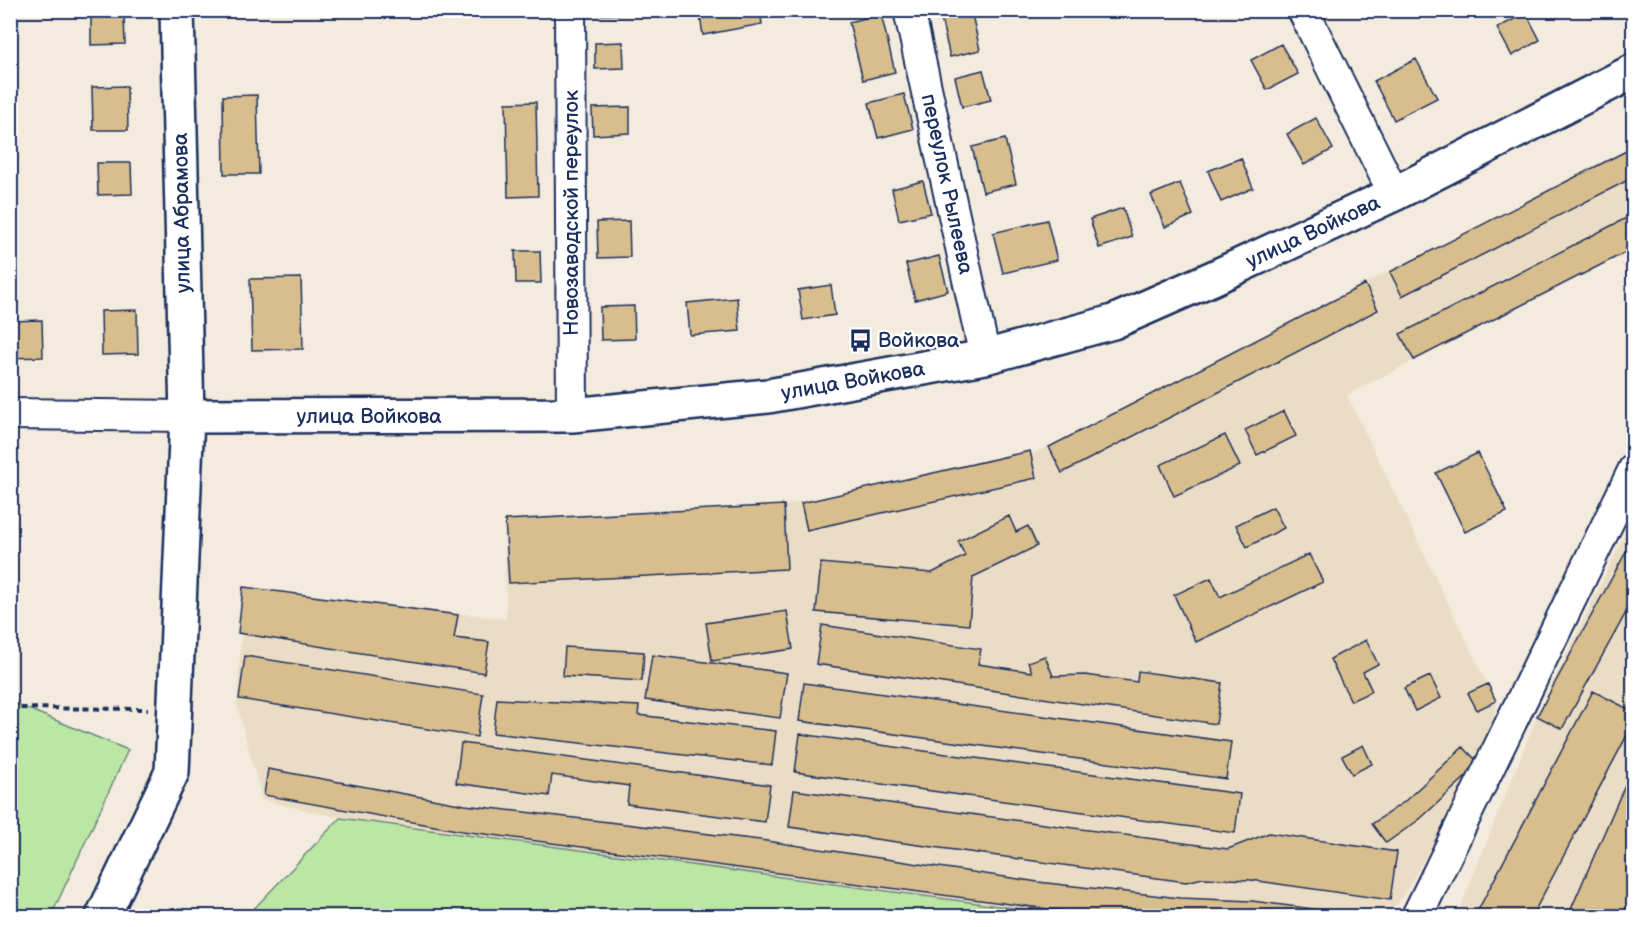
<svg xmlns="http://www.w3.org/2000/svg" width="1644" height="927" font-family="'Balsamiq Sans',sans-serif">
<style>
.built{fill:#ebddc5}
.green{fill:#bbe6a3;stroke:#6b8a80;stroke-width:1.5}
.building{fill:#d8bd8d;stroke:#1b2f5e;stroke-width:1.5}
.lines{fill:none;stroke-linecap:round;stroke-linejoin:round}
.minor-casing{stroke:#1b2f5e;stroke-width:34}
.tertiary-casing{stroke:#1b2f5e;stroke-width:38}
.primary-casing{stroke:#1b2f5e;stroke-width:38}
.path{stroke:#1b2f5e;stroke-width:4;stroke-dasharray:6 4.5;stroke-linecap:butt}
.minor{stroke:#fff;stroke-width:30}
.tertiary{stroke:#fff;stroke-width:33}
.primary{stroke:#fff;stroke-width:33}
.labels{text-anchor:middle;dominant-baseline:central;stroke-width:5;stroke-linejoin:round;paint-order:stroke}
.street-label{font-size:21px;fill:#1b2f5e;stroke:#fff}
.poi-label{font-size:21px;fill:#1b2f5e;stroke:#fff;text-anchor:start}
</style>
<rect width="100%" height="100%" fill="#f3ebdd"/>
<filter id="ink" filterUnits="userSpaceOnUse"><feTurbulence type="fractalNoise" baseFrequency=".0167" numOctaves="2"/><feDisplacementMap in="SourceGraphic" scale="12" xChannelSelector="R" yChannelSelector="G"/><feConvolveMatrix kernelMatrix="1 2 1 2 8 2 1 2 1" color-interpolation-filters="sRGB"/></filter>
<g filter="url(#ink)">
<!-- built -->
<path class="built" d="M1633,146V248L1347,395L1497,704L1478,768L1398,904L1381,916H1073L340,818L262,800L237,705L244,588L506,619L505,520L784,505L1031,455Z
M1633,517L1634,903L1628,916H1457L1537,716Z"/>
<!-- green -->
<path class="green" d="M11,702L128,750L51,916H11Z
M340,818L1073,916H247Z"/>
<!-- building -->
<path class="building" d="M590,10H623V14L590,15Z
M699,10H760L762,24L703,35Z
M939,10H971L980,50L950,57Z
M1526,13L1540,40L1512,56L1497,28Z
M881,14L895,72L863,80L849,22Z
M91,15H124L125,44L91,45Z
M623,42L624,68L595,69V43Z
M1281,44L1298,74L1267,90L1251,60Z
M1416,59L1437,98L1394,120L1374,81Z
M983,70L991,100L962,107L955,77Z
M127,86L128,130H93L92,87Z
M904,94L913,129L878,138L869,103Z
M257,95L259,174H224L223,96Z
M536,102L538,196L508,197L506,103Z
M630,107V133L593,135L592,108Z
M1316,118L1333,149L1304,165L1287,134Z
M1005,139L1016,184L983,192L972,147Z
M1634,147V177L1402,296L1390,272Z
M1241,158L1253,188L1221,202L1208,171Z
M97,163H131L132,194L98,195Z
M923,181L931,213L899,220L892,189Z
M1180,183L1193,215L1165,227L1151,195Z
M1123,208L1132,237L1099,248L1090,219Z
M1634,214V248L1414,360L1400,334Z
M1047,220L1057,260L1003,273L993,233Z
M629,221L630,257L598,258L597,222Z
M515,251H540L541,283H516Z
M939,256L948,291L915,300L906,264Z
M301,278L303,349L252,350L250,279Z
M1365,284L1378,310L1062,473L1049,447Z
M831,285L835,315L803,320L798,290Z
M737,298L740,331L690,335L687,303Z
M634,306L635,339L601,340L600,307Z
M137,310L138,354L102,355L101,311Z
M42,320L43,357L10,358V321Z
M1284,411L1296,436L1257,455L1245,430Z
M1225,435L1240,466L1174,496L1160,465Z
M1030,451L1036,478L807,530L801,503Z
M1478,453L1507,512L1465,532L1436,473Z
M784,505L787,569L509,583L505,520Z
M1273,507L1284,528L1247,547L1236,525Z
M1009,516L1016,532L1028,526L1037,546L973,577L969,625L816,612L821,563L932,573L965,556L958,541Z
M1634,537V598L1562,729L1537,716Z
M1309,554L1323,582L1196,642L1174,595L1211,578L1220,597Z
M243,587L458,615L454,638L489,642L484,673L238,633Z
M787,611L793,649L712,661L706,623Z
M822,625L981,649L978,664L1032,672L1028,662L1045,656L1053,676L1085,675L1137,682L1138,671L1222,683L1216,724L816,664Z
M1366,640L1378,664L1363,672L1372,691L1351,701L1330,659Z
M565,647L644,652L642,681L563,676Z
M652,655L787,673L780,718L645,700Z
M245,656L483,694L477,737L239,699Z
M1430,676L1441,698L1415,711L1404,688Z
M804,683L1231,742L1226,779L799,721Z
M1488,684L1496,701L1477,710L1468,693Z
M1593,691L1634,712V722L1532,916H1475Z
M497,699L639,706L638,715L776,731L772,765L493,733Z
M800,734L1240,794L1235,833L795,772Z
M461,743L770,785L765,822L627,804L629,786L552,775L549,796L456,783Z
M1363,745L1372,764L1352,774L1342,756Z
M1463,747L1480,764L1420,819L1386,843L1372,824L1404,802Z
M1634,764V894L1624,916H1568Z
M268,769L465,805L760,840L1038,882L1180,898L1252,901L1368,916H1100L462,831L264,795Z
M794,790L1228,849L1269,833L1397,852L1390,900L1251,880L1203,878L1186,882L789,827Z"/>
<g class="lines">
<defs>
<path id="minor" d="M570,10L572,415
M909,10L985,357
M1303,10L1394,194
M10,414L187,416
M1417,916L1634,469"/>
<path id="tertiary" d="M177,10L187,416"/>
<path id="primary" d="M103,916L172,772L187,416L572,415L768,396L985,357L1113,322L1213,278L1394,194L1634,71"/>
</defs>
<!-- minor casing -->
<use href="#minor" class="minor-casing"/>
<!-- tertiary casing -->
<use href="#tertiary" class="tertiary-casing"/>
<!-- primary casing -->
<use href="#primary" class="primary-casing"/>
<!-- path -->
<path class="path" d="M10,708L148,709"/>
<!-- minor -->
<use href="#minor" class="minor"/>
<!-- tertiary -->
<use href="#tertiary" class="tertiary"/>
<!-- primary -->
<use href="#primary" class="primary"/>
</g>
</g>
<!-- icons -->
<defs>
<symbol id="bus-bare" viewBox="-9 -9 18 18"><path d="M-5-6H5V4H4V6H2V4H-2V6H-4V4H-5ZM-3.5-4V0h7V-4ZM-3.5 1.2v1.5H-2V1.2ZM2 1.2v1.5H3.5V1.2Z" fill="#1b2f5e" stroke="#fff" stroke-width="2.5" paint-order="stroke"/></symbol>
</defs>
<g fill-rule="evenodd">
<use href="#bus-bare" x="844" y="324" width="33" height="33"/>
</g>
<g class="labels">
<!-- street labels -->
<g class="street-label">
<text transform="translate(947 184) rotate(78)">переулок Рылеева</text>
<text transform="translate(182 213) rotate(-91)">улица Абрамова</text>
<text transform="translate(571 213) rotate(-90)">Новозаводской переулок</text>
<text transform="translate(1313 232) rotate(-25)">улица Войкова</text>
<text transform="translate(853 381) rotate(-10)">улица Войкова</text>
<text x="369" y="416">улица Войкова</text>
</g>
<!-- poi labels -->
<g class="poi-label">
<text x="878" y="340">Войкова</text>
</g>
</g>
<!-- margin -->
<rect width="1644" height="927" fill="none" stroke="#fff" stroke-width="36"/>
<rect x="18" y="18" width="1608" height="891" fill="none" stroke="#1b2f5e" stroke-width="2" filter="url(#ink)"/>
</svg>
